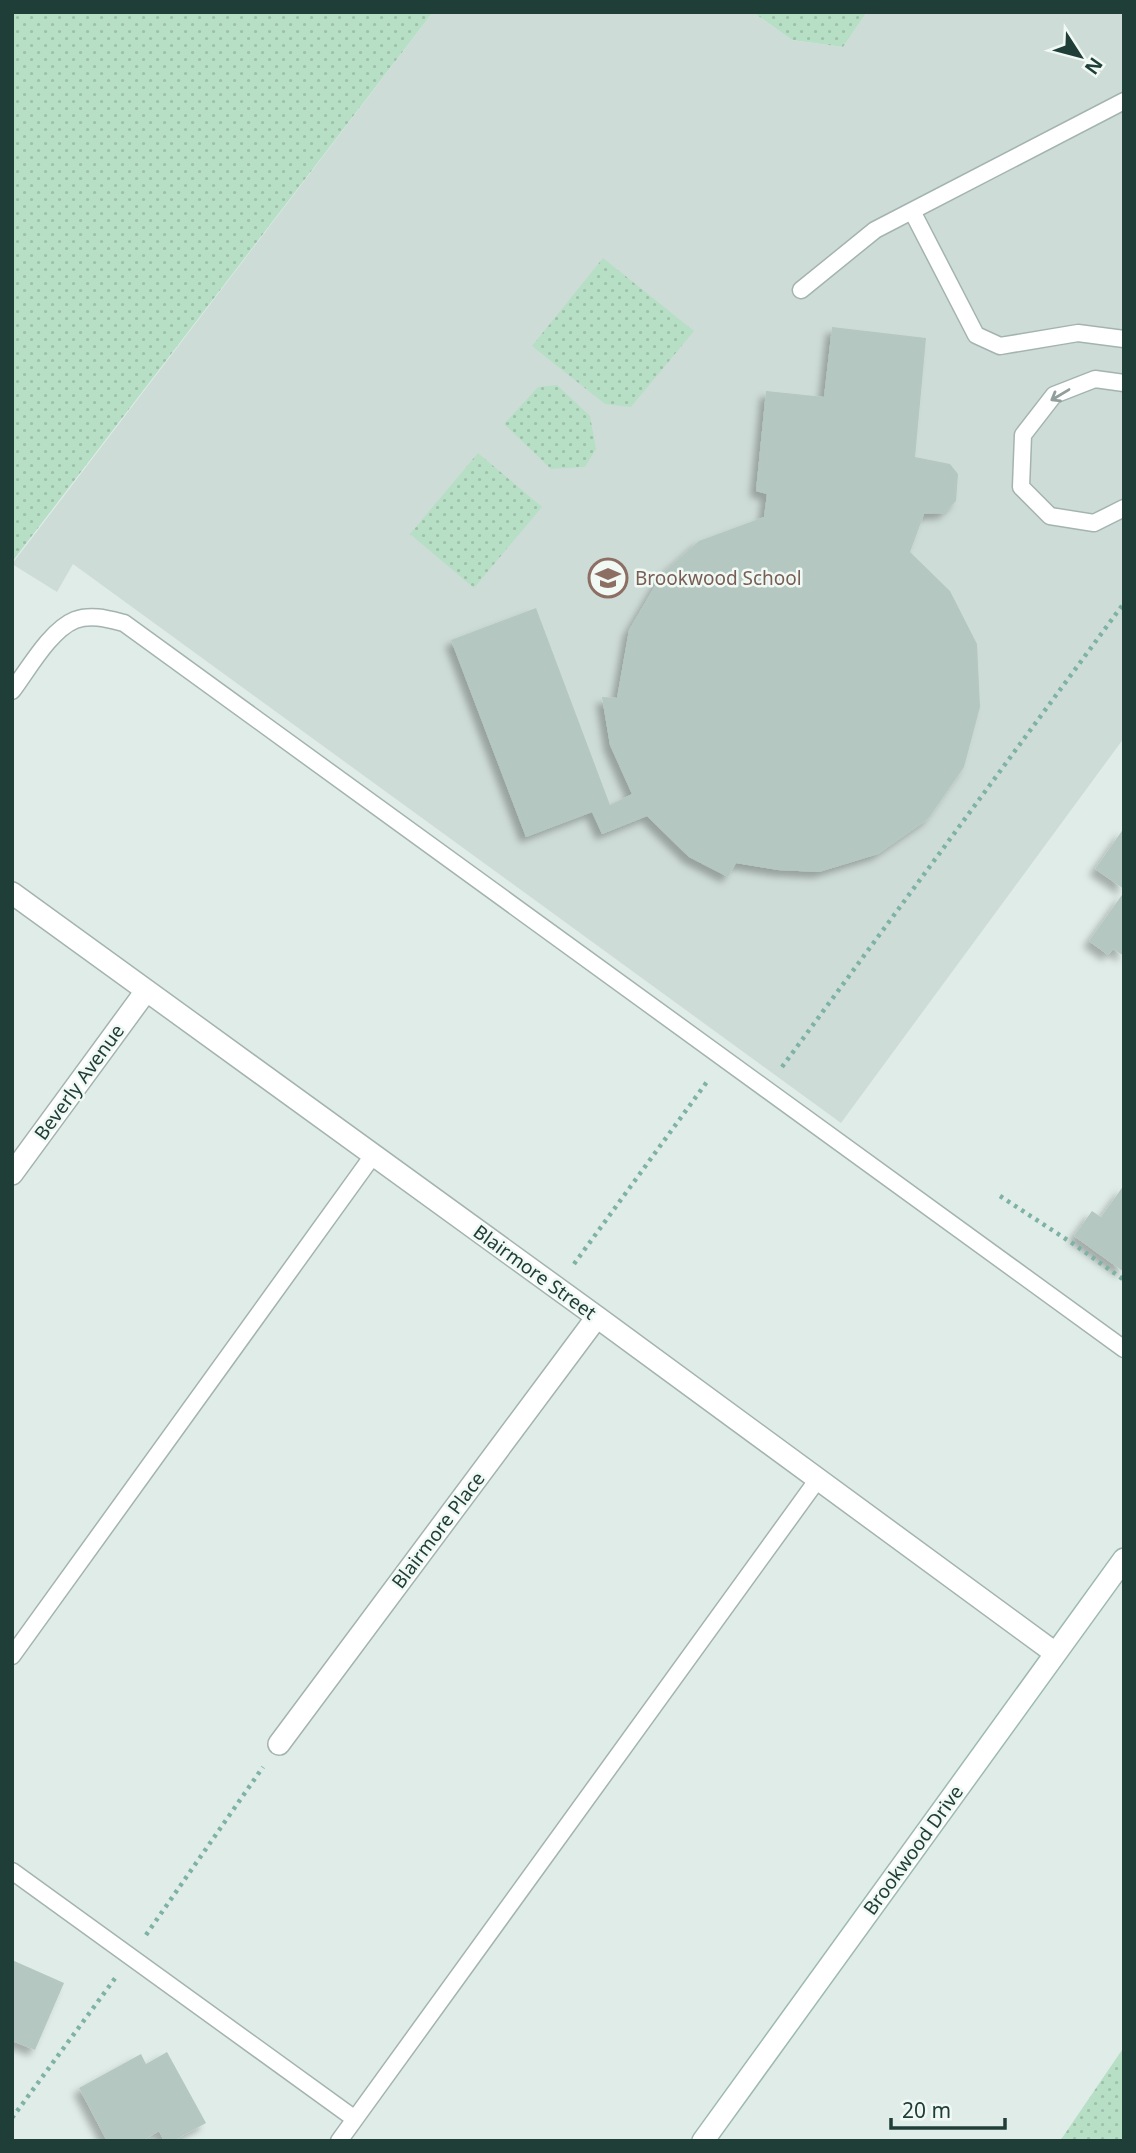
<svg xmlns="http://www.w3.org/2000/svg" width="1136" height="2153" font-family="'Noto Sans',sans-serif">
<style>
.built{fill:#cedcd7}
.park{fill:url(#park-dots)}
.building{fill:#b5c7c1;filter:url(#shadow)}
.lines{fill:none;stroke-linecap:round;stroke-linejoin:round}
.lane-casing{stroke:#a3b4b0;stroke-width:19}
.street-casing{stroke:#a3b4b0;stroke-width:24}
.secondary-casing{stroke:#9eb9b1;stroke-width:24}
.path{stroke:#7eb2a5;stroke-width:4.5;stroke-dasharray:3.5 5;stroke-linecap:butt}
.lane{stroke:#fff;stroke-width:16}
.street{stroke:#fff;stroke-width:21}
.secondary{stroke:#fff;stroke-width:21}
.oneway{stroke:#909e9c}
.labels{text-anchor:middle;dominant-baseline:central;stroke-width:5;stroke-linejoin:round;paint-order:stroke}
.education-label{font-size:19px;fill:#785e54;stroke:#f1f9f5;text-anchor:start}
.street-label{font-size:19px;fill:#203e38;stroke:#f1f9f5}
</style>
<defs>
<pattern id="park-dots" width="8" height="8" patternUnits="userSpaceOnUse" patternTransform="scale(1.75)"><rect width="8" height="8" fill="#b7dfc5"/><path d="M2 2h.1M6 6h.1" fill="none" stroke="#9dc0aa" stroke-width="1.8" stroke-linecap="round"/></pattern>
<filter id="shadow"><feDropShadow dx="-6" dy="6" stdDeviation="3.5" flood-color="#0004"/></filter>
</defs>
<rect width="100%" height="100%" fill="#e0ece8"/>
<!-- built -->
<path class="built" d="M433,12H753L792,40L843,47L867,12H1124V738L841,1123L73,564L57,592L12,564Z"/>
<!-- park -->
<path class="park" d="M12,12H433L12,562Z
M753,12H867L843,47L792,40Z
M603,258L694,331L631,407L605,404L532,346Z
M557,385L590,416L596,449L585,467L551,469L504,424L538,387Z
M478,453L542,507L474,588L410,534Z
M1124,2047V2141H1060Z"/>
<!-- building -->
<path class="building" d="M832,327L926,338L915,457L950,464L958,474L956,501L944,513L924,514L910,552L950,591L977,644L980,707L964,767L928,819L878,854L819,872L778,870L736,863L728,877L689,857L647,816L602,834L592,812L526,837L451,640L536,608L610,805L632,794L610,745L602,697L617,698L629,630L662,574L699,541L764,517L767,494L756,491L766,391L824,397Z
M1124,828V889L1095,869Z
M1124,892V956L1113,949L1108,955L1089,941Z
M1124,1185V1272L1074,1236L1092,1211L1101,1217Z
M12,1960L64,1983L35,2050L12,2041Z
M167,2052L206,2123L173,2141H164L159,2131L142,2141H107L79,2088L141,2054L146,2064Z"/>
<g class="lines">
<defs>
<path id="lane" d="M912,211L976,335L1000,346L1078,333L1124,339
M801,290L875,230L1124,101
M1124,383L1095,379L1054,395L1023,435L1021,487L1050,516L1094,523L1124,508
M12,691C28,670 50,630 75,620C91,614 108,619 124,623L1124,1349
M12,1656L374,1154
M12,1871L355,2119
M339,2141L818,1479"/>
<path id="street" d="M12,893L597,1317L1055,1653
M12,1174L146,991
M279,1744L597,1317"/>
<path id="secondary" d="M703,2141L1124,1559"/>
</defs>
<!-- lane casing -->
<use href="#lane" class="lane-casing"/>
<!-- street casing -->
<use href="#street" class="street-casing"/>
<!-- secondary casing -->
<use href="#secondary" class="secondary-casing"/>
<!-- path -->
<path class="path" d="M782,1067L1124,603
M1000,1196L1075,1245L1124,1280
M574,1264L709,1079
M146,1935L263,1767
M12,2118L116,1977"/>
<!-- lane -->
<use href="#lane" class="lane"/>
<!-- street -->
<use href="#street" class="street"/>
<!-- secondary -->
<use href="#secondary" class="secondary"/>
</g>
<!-- one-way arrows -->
<defs><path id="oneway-shaft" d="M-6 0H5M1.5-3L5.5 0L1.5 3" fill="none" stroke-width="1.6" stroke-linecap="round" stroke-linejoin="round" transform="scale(1.75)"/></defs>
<use class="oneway" href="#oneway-shaft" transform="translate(1060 395) rotate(149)"/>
<!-- icons -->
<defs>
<symbol id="school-ring" viewBox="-11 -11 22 22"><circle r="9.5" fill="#f1f9f5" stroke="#8d6e63" stroke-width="1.5"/><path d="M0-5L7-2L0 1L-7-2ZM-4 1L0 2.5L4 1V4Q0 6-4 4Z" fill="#8d6e63"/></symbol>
</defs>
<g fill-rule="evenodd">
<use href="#school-ring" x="586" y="556" width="44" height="44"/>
</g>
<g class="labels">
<!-- education labels -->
<g class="education-label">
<text x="635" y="578">Brookwood School</text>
</g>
<!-- street labels -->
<g class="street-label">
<text transform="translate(79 1082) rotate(-54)">Beverly Avenue</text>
<text transform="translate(535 1272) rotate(36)">Blairmore Street</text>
<text transform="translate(438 1530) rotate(-53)">Blairmore Place</text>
<text transform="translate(913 1850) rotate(-54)">Brookwood Drive</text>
</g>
</g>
<!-- border -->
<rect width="1136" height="2153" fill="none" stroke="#203e38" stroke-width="28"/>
<!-- north arrow -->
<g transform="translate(1080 56) rotate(126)" stroke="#f1f9f5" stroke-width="5" paint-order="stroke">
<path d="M0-5L12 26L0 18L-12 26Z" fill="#203e38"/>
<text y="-10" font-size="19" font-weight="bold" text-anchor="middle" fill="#203e38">N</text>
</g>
<!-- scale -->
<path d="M891 2118v10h114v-10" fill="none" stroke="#203e38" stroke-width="3.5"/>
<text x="902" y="2118" font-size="21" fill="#203e38" stroke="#f1f9f5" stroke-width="5" paint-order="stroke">20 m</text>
</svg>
